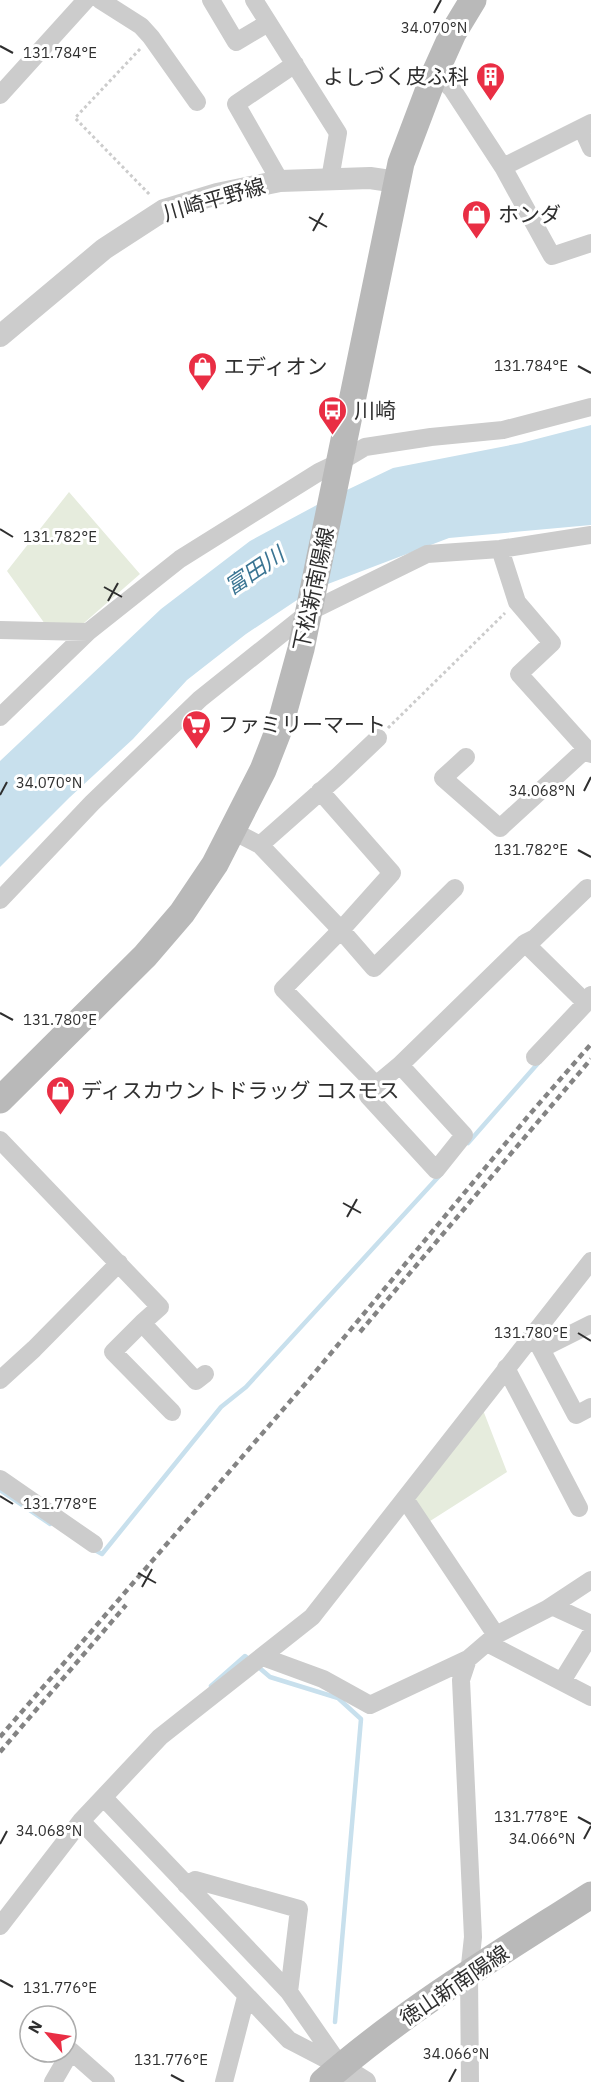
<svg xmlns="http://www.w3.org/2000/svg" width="591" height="2082" font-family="'IBM Plex Sans','Noto Sans JP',sans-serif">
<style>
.green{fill:#e6ecdd}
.water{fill:#c8e0ed}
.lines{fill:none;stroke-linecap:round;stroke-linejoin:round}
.stream{stroke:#c8e0ed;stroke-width:4.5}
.path{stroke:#ccc;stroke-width:3;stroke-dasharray:3 3;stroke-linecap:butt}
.minor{stroke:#ccc;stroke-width:18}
.tertiary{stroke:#ccc;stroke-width:22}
.secondary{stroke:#b9b9b9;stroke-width:27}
.rail{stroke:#848484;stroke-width:4.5;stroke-dasharray:6 4.5;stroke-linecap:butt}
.ticks{fill:none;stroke:#2f2f2f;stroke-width:2}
.labels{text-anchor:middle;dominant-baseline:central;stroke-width:6;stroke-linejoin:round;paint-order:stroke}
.poi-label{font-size:21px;fill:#2f2f2f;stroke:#fff;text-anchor:start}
.street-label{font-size:21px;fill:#2f2f2f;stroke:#fff}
.water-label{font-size:22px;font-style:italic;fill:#3b7593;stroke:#fff}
.ticks-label{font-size:15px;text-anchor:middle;fill:#2f2f2f;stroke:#fff;stroke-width:6;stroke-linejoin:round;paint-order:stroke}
</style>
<rect width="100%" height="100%" fill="#fff"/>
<!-- green -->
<path class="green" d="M69,492L140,574L84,623L45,624L7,571Z
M483,1410L507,1472L427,1523L411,1498Z"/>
<!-- water -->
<path class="water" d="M591,425V525L449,538L312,590L246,634L187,680L133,739L69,798L0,867V761L161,609L250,541L328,499L393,468L521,443Z"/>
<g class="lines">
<!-- stream -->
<path class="stream" d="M468,1143L540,1061
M0,1490L50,1524
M93,1549L102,1554L221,1407L246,1387L441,1174
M256,1665L270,1677L338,1698L361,1719L335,2022
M211,1686L245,1656L250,1660"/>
<!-- path -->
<path class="path" d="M140,49L75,118L151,196
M388,728L505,613"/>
<!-- minor -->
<path class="minor" d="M100,0L141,26L151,37L197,102
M211,0L236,42L268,23
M254,0L338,133L330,179
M435,73L452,89L503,167L552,256L591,243
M0,95L86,0
M582,128L591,148
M503,167L591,123
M280,181L236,104L295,64
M500,549L517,602L552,643L519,674L591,754
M0,630L88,632
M0,717L88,632L180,559L319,472L340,462L365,447L431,437L503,430L591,407
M466,757L443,778L500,828L586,749
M320,791L392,873L341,930L374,968L455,888
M233,831L260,845L341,930L283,989L376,1085
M260,845L338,776L378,738
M0,900L92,803L200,699L309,612L427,554L500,549L591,535
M525,943L535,938L587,888
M535,1057L586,1003
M400,1065L464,1135L436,1170L368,1096L376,1085L400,1065L525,943L586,1003L591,995
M0,1140L160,1307L142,1323L113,1352L172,1412
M142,1323L196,1381L205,1374
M533,1334L576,1415L591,1407
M541,1349L591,1324
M506,1368L579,1508
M0,1380L34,1349L119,1263
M0,1479L94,1544
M405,1499L496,1635
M552,1606L591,1624
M487,1643L591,1697
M263,1657L323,1679L370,1705L468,1659
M562,1681L591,1634
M104,1798L289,1992L339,2064
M81,1821L289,2040L341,2067
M186,1885L195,1880L299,1909L289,1992
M0,1926L81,1821L160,1737L312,1617L591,1261
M53,2082L71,2051L106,2082
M224,2082L246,1997
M470,2082L469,1974L473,1937L461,1680L468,1659L496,1635L547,1609L591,1580"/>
<!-- tertiary -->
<path class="tertiary" d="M0,336L104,249L164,210L217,194L280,181L370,178L397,182
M341,2067L365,2082"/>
<!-- secondary -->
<path class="secondary" d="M0,1100L145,956L182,913L215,864L263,770L279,729L301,649L401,163L435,73L453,33L473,0
M323,2082C405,2010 499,1954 591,1895"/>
<!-- rail -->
<path class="rail" d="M360,1332L591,1059
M0,1737L312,1376L530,1114L591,1044
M0,1752L126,1605"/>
</g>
<!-- ticks -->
<path class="ticks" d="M434,13L441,0M0,46L13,53M309,217L327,227M313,231L323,213M578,366L591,373M0,529L13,537M104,587L122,597M108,601L118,583M584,791L591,777M0,795L7,782M578,850L591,857M0,1013L13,1020M343,1203L361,1213M347,1217L357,1199M578,1333L591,1341M0,1496L13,1504M138,1573L156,1583M142,1587L152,1569M578,1817L591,1824M584,1839L591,1826M0,1844L7,1831M0,1980L13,1987M171,2075L184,2082M449,2082L456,2069"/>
<!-- icons -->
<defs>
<symbol id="building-pin" viewBox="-11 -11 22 30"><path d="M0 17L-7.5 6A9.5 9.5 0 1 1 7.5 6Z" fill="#e92e44" stroke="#fff"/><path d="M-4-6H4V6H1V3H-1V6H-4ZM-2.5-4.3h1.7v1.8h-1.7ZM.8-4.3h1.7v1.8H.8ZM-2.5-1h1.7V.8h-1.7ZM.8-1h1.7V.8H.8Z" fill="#fff"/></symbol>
<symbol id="shop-pin" viewBox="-11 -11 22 30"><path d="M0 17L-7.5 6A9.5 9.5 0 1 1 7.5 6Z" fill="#e92e44" stroke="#fff"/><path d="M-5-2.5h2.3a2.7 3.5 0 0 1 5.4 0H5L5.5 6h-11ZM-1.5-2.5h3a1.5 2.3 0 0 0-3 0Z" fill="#fff"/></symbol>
<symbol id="bus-pin" viewBox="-11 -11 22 30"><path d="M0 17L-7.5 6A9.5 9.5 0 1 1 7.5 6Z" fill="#e92e44" stroke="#fff"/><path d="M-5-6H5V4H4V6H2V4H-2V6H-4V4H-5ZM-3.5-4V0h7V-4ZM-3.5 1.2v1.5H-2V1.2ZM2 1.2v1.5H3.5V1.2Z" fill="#fff"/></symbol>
<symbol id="supermarket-pin" viewBox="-11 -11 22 30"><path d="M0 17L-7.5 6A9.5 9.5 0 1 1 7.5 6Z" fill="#e92e44" stroke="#fff"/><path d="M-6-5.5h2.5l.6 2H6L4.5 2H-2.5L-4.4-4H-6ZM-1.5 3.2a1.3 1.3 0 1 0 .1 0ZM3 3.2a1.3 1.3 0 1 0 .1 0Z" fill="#fff"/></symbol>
</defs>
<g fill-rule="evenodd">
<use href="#building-pin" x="474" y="60" width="33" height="45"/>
<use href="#shop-pin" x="460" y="198" width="33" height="45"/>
<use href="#shop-pin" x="186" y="350" width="33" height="45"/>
<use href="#bus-pin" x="316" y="394" width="33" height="45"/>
<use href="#supermarket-pin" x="180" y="708" width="33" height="45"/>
<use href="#shop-pin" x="44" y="1074" width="33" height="45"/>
</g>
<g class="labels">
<!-- poi labels -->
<g class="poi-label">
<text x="469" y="76" text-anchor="end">よしづく皮ふ科</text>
<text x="498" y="214">ホンダ</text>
<text x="224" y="366">エディオン</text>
<text x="354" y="410">川崎</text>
<text x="218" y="724">ファミリーマート</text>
<text x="81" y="1090">ディスカウントドラッグ コスモス</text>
</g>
<!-- street labels -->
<g class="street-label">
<text transform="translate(214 199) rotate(-16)">川崎平野線</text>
<text transform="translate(313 589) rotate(-78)">下松新南陽線</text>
<text transform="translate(454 1985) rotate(-34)">徳山新南陽線</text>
</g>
<!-- water labels -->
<g class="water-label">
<text transform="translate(254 570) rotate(-34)">富田川</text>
</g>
</g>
<g class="ticks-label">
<text x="434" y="33">34.070°N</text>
<text x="60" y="58">131.784°E</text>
<text x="531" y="371">131.784°E</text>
<text x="60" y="542">131.782°E</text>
<text x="49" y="788">34.070°N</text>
<text x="542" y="796">34.068°N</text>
<text x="531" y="855">131.782°E</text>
<text x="60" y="1025">131.780°E</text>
<text x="531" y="1338">131.780°E</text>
<text x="60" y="1509">131.778°E</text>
<text x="531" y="1822">131.778°E</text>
<text x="49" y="1836">34.068°N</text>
<text x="542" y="1844">34.066°N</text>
<text x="60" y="1993">131.776°E</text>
<text x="456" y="2059">34.066°N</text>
<text x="171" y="2065">131.776°E</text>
</g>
<!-- north arrow -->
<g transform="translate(48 2034) rotate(299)"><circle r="28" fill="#ffffff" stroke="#acacac" stroke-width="1.5"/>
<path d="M0-4.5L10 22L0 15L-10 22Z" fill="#e92e44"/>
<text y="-9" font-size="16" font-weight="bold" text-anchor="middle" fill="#2f2f2f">N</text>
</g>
</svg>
